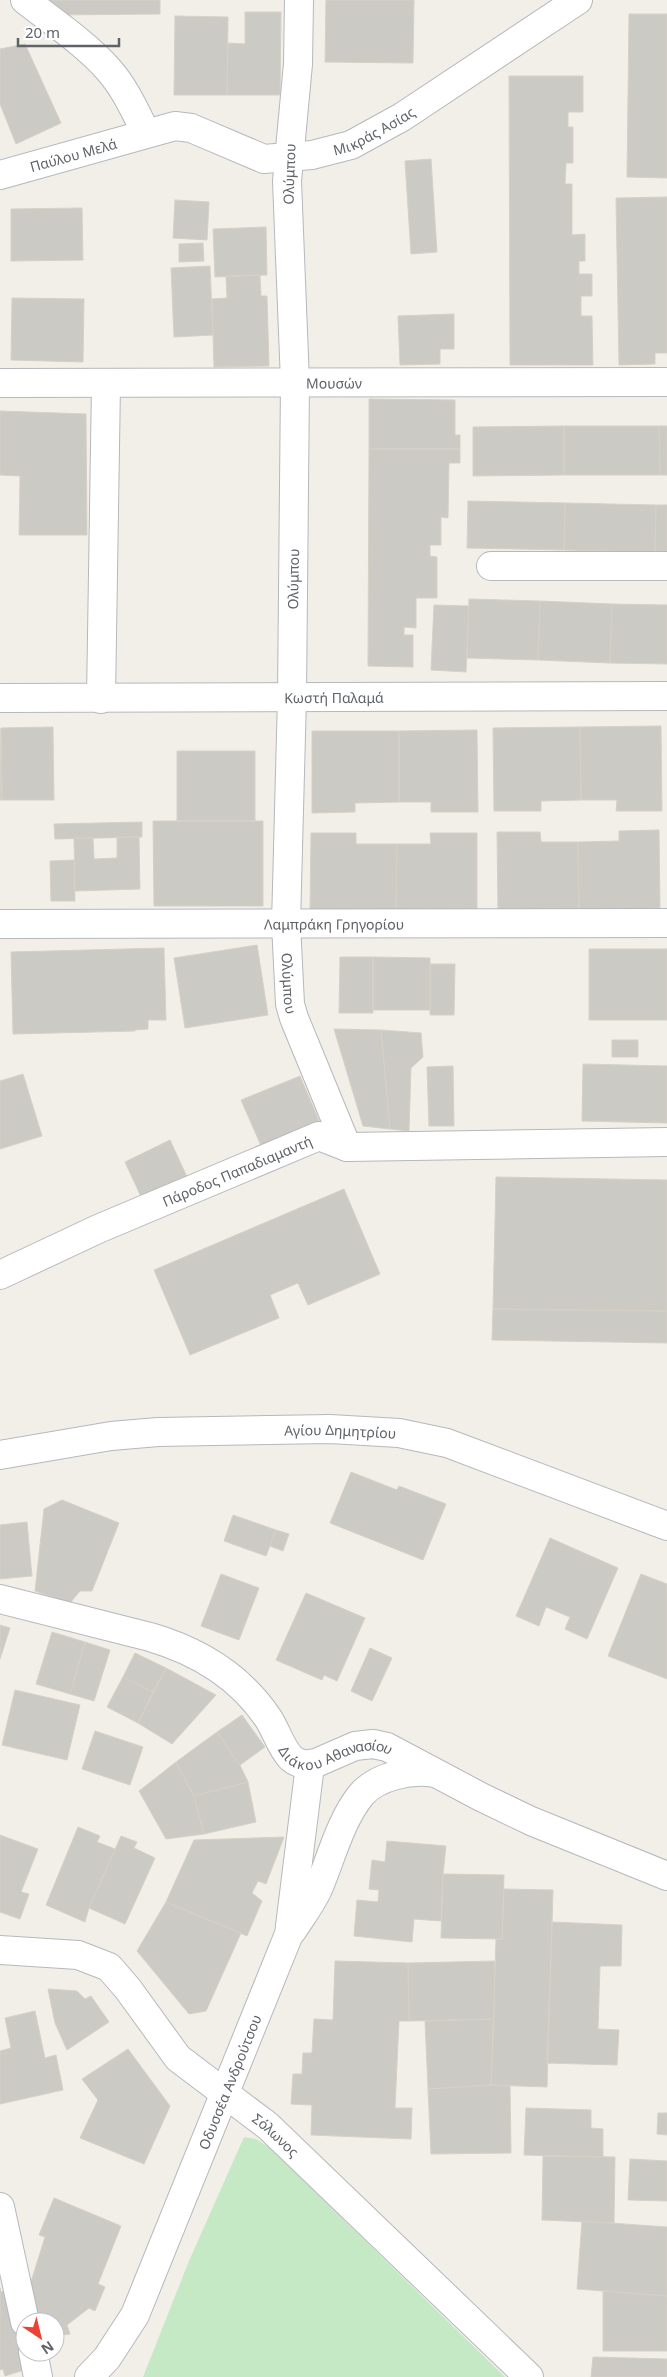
<svg xmlns="http://www.w3.org/2000/svg" width="667" height="2377" font-family="'Noto Sans',sans-serif">
<style>
.green{fill:#c5e8c5}
.building{fill:#cccac5;stroke:#d6d1c6}
.lines{fill:none;stroke-linecap:round;stroke-linejoin:round}
.minor-casing{stroke:#b5b8bc;stroke-width:30}
.minor{stroke:#fff;stroke-width:28}
.labels{text-anchor:middle;dominant-baseline:central;stroke-width:4;stroke-linejoin:round;paint-order:stroke}
.street-label{font-size:14px;fill:#5f6368;stroke:#fff}
</style>
<rect width="100%" height="100%" fill="#f1efe8"/>
<!-- green -->
<path class="green" d="M244,2137L256,2139L270,2148L505,2377H143L189,2261Z"/>
<!-- building -->
<path class="building" d="M50,0H160V14L50,15Z
M326,0H414L413,63L325,62Z
M245,12H281L280,95H227L228,43L245,44Z
M629,14H667V178L627,177Z
M175,16L228,17L227,95H174Z
M25,44L61,123L16,144L0,104V49Z
M509,76H583V112H568V127H573V163H566L565,184H572V235L585,234V261H579V274H592V296H581V316H592L593,365H510Z
M431,159L437,252L411,254L405,161Z
M667,197V353H655V364L619,365L616,198Z
M175,200L209,202L207,240L173,238Z
M82,208L83,260L11,261V209Z
M266,227L267,275L215,277L213,229Z
M203,243L204,261L179,262V244Z
M210,266L213,335L174,337L171,268Z
M260,275L261,296H267L269,366L214,367L212,299L227,298L226,276Z
M12,298L84,299L83,362L11,360Z
M454,314V349H440V364L400,365L398,316Z
M369,399L455,400V435H460V449H369Z
M0,411L86,414L87,535H19L20,476L0,475Z
M564,426V475L473,476V427Z
M564,426H659L660,475H564Z
M659,426H667V475H660Z
M369,449H460V463H449L448,518L441,517V545H430V556L437,557V598H416V628L404,627V635H413V667L368,666Z
M468,501L565,503L564,550L467,548Z
M565,503L656,505L655,552L564,550Z
M656,505H667V552H655Z
M469,599L540,601L538,660L467,658Z
M540,601L612,604L610,663L538,660Z
M612,604L667,605V664L610,663Z
M434,605L469,606L466,672L431,670Z
M661,726L662,811H616L617,800H581L580,727Z
M53,727L54,800H2L1,728Z
M580,727L581,800L541,801V811H494L493,728Z
M0,728L2,800H0Z
M477,730L478,812H431V802H399V731Z
M312,731H399V802L355,803V812L312,813Z
M177,751H255V821H177Z
M153,821H263V906H154Z
M142,822V837L55,839L54,824Z
M659,830L660,908L579,910L578,842L619,841V831Z
M497,832H540L541,842H578L579,910L498,912Z
M311,833H356V844H397L396,910H310Z
M430,833H477V910H396L397,844H431Z
M117,837H139L140,889L75,891L74,838H93L94,859L117,858Z
M74,860L75,901H51L50,861Z
M257,945L268,1015L185,1028L174,958Z
M164,948L166,1020H148V1029L135,1030V1031L13,1034L11,952Z
M589,949H667V1020H589Z
M340,957H373V1013H339Z
M373,957L430,958V1010H373Z
M430,964H455L454,1015H430Z
M334,1029L381,1030L390,1129L363,1126Z
M381,1030L421,1033L423,1057L411,1068L409,1131L390,1129Z
M612,1040H638V1057H612Z
M583,1064L667,1066V1123L582,1121Z
M453,1066L454,1126H429L427,1067Z
M23,1074L42,1136L0,1149V1081Z
M300,1076L320,1123L262,1148L241,1100Z
M170,1140L188,1179L143,1201L125,1162Z
M496,1177L667,1180V1311L493,1309Z
M344,1189L380,1274L308,1305L298,1283L270,1295L279,1318L190,1355L154,1270Z
M493,1309L667,1311V1343L492,1340Z
M351,1472L397,1490L399,1486L446,1504L423,1560L330,1523Z
M62,1500L119,1523L92,1591H80L70,1603L35,1591L44,1509Z
M233,1515L276,1530L266,1556L224,1541Z
M27,1522L32,1576L0,1579V1525Z
M276,1530L289,1534L283,1551L270,1546Z
M550,1538L618,1568L587,1639L565,1629L570,1617L546,1607L539,1626L516,1616Z
M221,1574L259,1588L239,1640L201,1626Z
M641,1574L667,1584V1679L608,1656Z
M306,1593L365,1618L337,1681L324,1675L322,1680L276,1660Z
M0,1625L10,1628L0,1659Z
M52,1632L85,1642L70,1694L36,1684Z
M85,1642L110,1650L94,1701L70,1694Z
M370,1648L392,1658L372,1701L351,1691Z
M135,1653L166,1668L153,1692L123,1677Z
M166,1668L216,1695L172,1744L138,1723Z
M123,1677L153,1692L138,1723L107,1707Z
M15,1690L80,1705L67,1760L2,1745Z
M242,1715L265,1747L240,1765L217,1732Z
M95,1731L143,1747L130,1785L82,1769Z
M217,1732L240,1765L248,1782L194,1796L176,1762Z
M176,1762L194,1796L204,1834L166,1839L139,1791Z
M248,1782L256,1822L204,1834L194,1796Z
M78,1827L100,1836L97,1842L115,1849L89,1908L85,1922L46,1905Z
M0,1835L38,1849L21,1892L29,1894L20,1919L0,1912Z
M121,1836L137,1842L134,1848L155,1858L125,1924L89,1908Z
M284,1837L266,1884L258,1881L252,1893L262,1901L247,1936L166,1902L194,1840Z
M387,1841L446,1846L443,1874L441,1921L414,1919L412,1942L354,1936L357,1900L378,1902L379,1890L369,1889L372,1860L385,1862Z
M443,1874L504,1875L502,1939L441,1938Z
M504,1889L553,1890L547,2087L491,2085L496,1939H502Z
M166,1902L241,1933L206,2011L189,2014L137,1951Z
M552,1922L622,1925L621,1966H600L598,2029L619,2030L617,2065L547,2063Z
M335,1961L408,1963L409,2021H399L395,2108H412L411,2139L311,2135L312,2105L291,2104L293,2074H302L303,2053H312L314,2019L333,2020Z
M495,1961L494,2019L409,2021L408,1963Z
M48,1989L77,1991L85,1999L91,1996L109,2022L67,2050L55,2023Z
M35,2011L45,2058L56,2055L63,2090L0,2104V2051L11,2048L5,2018Z
M494,2019L491,2085L428,2089L425,2021Z
M128,2049L170,2106L144,2164L80,2138L98,2100L82,2079Z
M491,2085L510,2086L511,2153L431,2154L428,2089Z
M526,2108L591,2110V2128L603,2129V2157L524,2155Z
M658,2113H667V2135L657,2134Z
M543,2156L615,2157L614,2223L542,2220Z
M630,2159L667,2161V2201L628,2200Z
M54,2198L121,2226L98,2284L105,2287L95,2311L89,2308L67,2325L70,2334L55,2336V2322H37L30,2285L45,2237L39,2235Z
M582,2221L667,2227V2296L577,2289Z
M0,2288L1,2292L10,2289L12,2317L27,2369L5,2376L3,2369L0,2370Z
M603,2291L667,2296V2351H603Z
M593,2357L667,2359V2377H591Z"/>
<g class="lines">
<defs>
<g id="minor">
<path d="M25,0C53,22 85,43 108,69C125,88 135,111 146,133"/>
<path id="s1" d="M299,0L298,64L287,181L295,382L292,697L286,924L290,1004L294,1018L347,1147"/>
<path id="s2" d="M0,175L175,126L191,128L264,159L312,155L351,145L402,117L578,0"/>
<path id="s3" d="M0,383L667,382"/>
<path d="M491,566H667"/>
<path id="s4" d="M0,698L667,696"/>
<path d="M101,699L106,384"/>
<path id="s5" d="M0,924L667,923"/>
<path id="s6" d="M0,1275L98,1229L319,1136L347,1147L667,1142"/>
<path id="s7" d="M0,1455L111,1436L158,1432L330,1429L399,1433L447,1443L667,1526"/>
<path id="s8" d="M0,1599L150,1637C198,1651 239,1675 268,1718C276,1730 281,1748 291,1758C299,1765 307,1765 316,1763L355,1746L373,1744L387,1747L481,1797L531,1821L667,1876"/>
<path d="M292,1931C301,1917 311,1904 318,1889C331,1859 340,1821 361,1795C377,1776 411,1769 435,1773"/>
<path id="s9" d="M0,1950L78,1955L109,1967L128,1989L178,2058L268,2126L529,2377"/>
<path d="M0,2207L25,2322"/>
<path d="M33,2352L38,2377"/>
<path id="s10" d="M89,2377L107,2358L135,2315L289,1934L310,1765"/>
</g>
</defs>
<!-- minor casing -->
<use href="#minor" class="minor-casing"/>
<!-- minor -->
<use href="#minor" class="minor"/>
</g>
<g class="labels">
<!-- street labels -->
<g class="street-label">
<text stroke="none"><textPath href="#s2" startOffset="392">Μικράς Ασίας</textPath></text>
<text stroke="none"><textPath href="#s2" startOffset="76">Παύλου Μελά</textPath></text>
<text transform="translate(289 174) rotate(-88)">Ολύμπου</text>
<text stroke="none"><textPath href="#s3" startOffset="334">Μουσών</textPath></text>
<text transform="translate(293 579) rotate(-89)">Ολύμπου</text>
<text stroke="none"><textPath href="#s4" startOffset="334">Κωστή Παλαμά</textPath></text>
<text stroke="none"><textPath href="#s5" startOffset="334">Λαμπράκη Γρηγορίου</textPath></text>
<text stroke="none"><textPath href="#s1" startOffset="984">Ολύμπου</textPath></text>
<text stroke="none"><textPath href="#s6" startOffset="259">Πάροδος Παπαδιαμαντή</textPath></text>
<text stroke="none"><textPath href="#s7" startOffset="342">Αγίου Δημητρίου</textPath></text>
<text stroke="none"><textPath href="#s8" startOffset="394">Διάκου Αθανασίου</textPath></text>
<text stroke="none"><textPath href="#s10" startOffset="329">Οδυσσέα Ανδρούτσου</textPath></text>
<text stroke="none"><textPath href="#s9" startOffset="350">Σόλωνος</textPath></text>
</g>
</g>
<!-- north arrow -->
<g transform="translate(40 2337) rotate(145)"><circle r="24" fill="#ffffff" stroke="#bfc1c3"/>
<path d="M0-4L9 19L0 12L-9 19Z" fill="#ea4335"/>
<text y="-8" font-size="14" font-weight="bold" text-anchor="middle" fill="#5f6368">N</text>
</g>
<!-- scale -->
<path d="M18 38v8h101v-8" fill="none" stroke="#5f6368" stroke-width="2.5"/>
<text x="25" y="38" font-size="15" fill="#5f6368" stroke="#ffffff" stroke-width="4" paint-order="stroke">20 m</text>
</svg>
